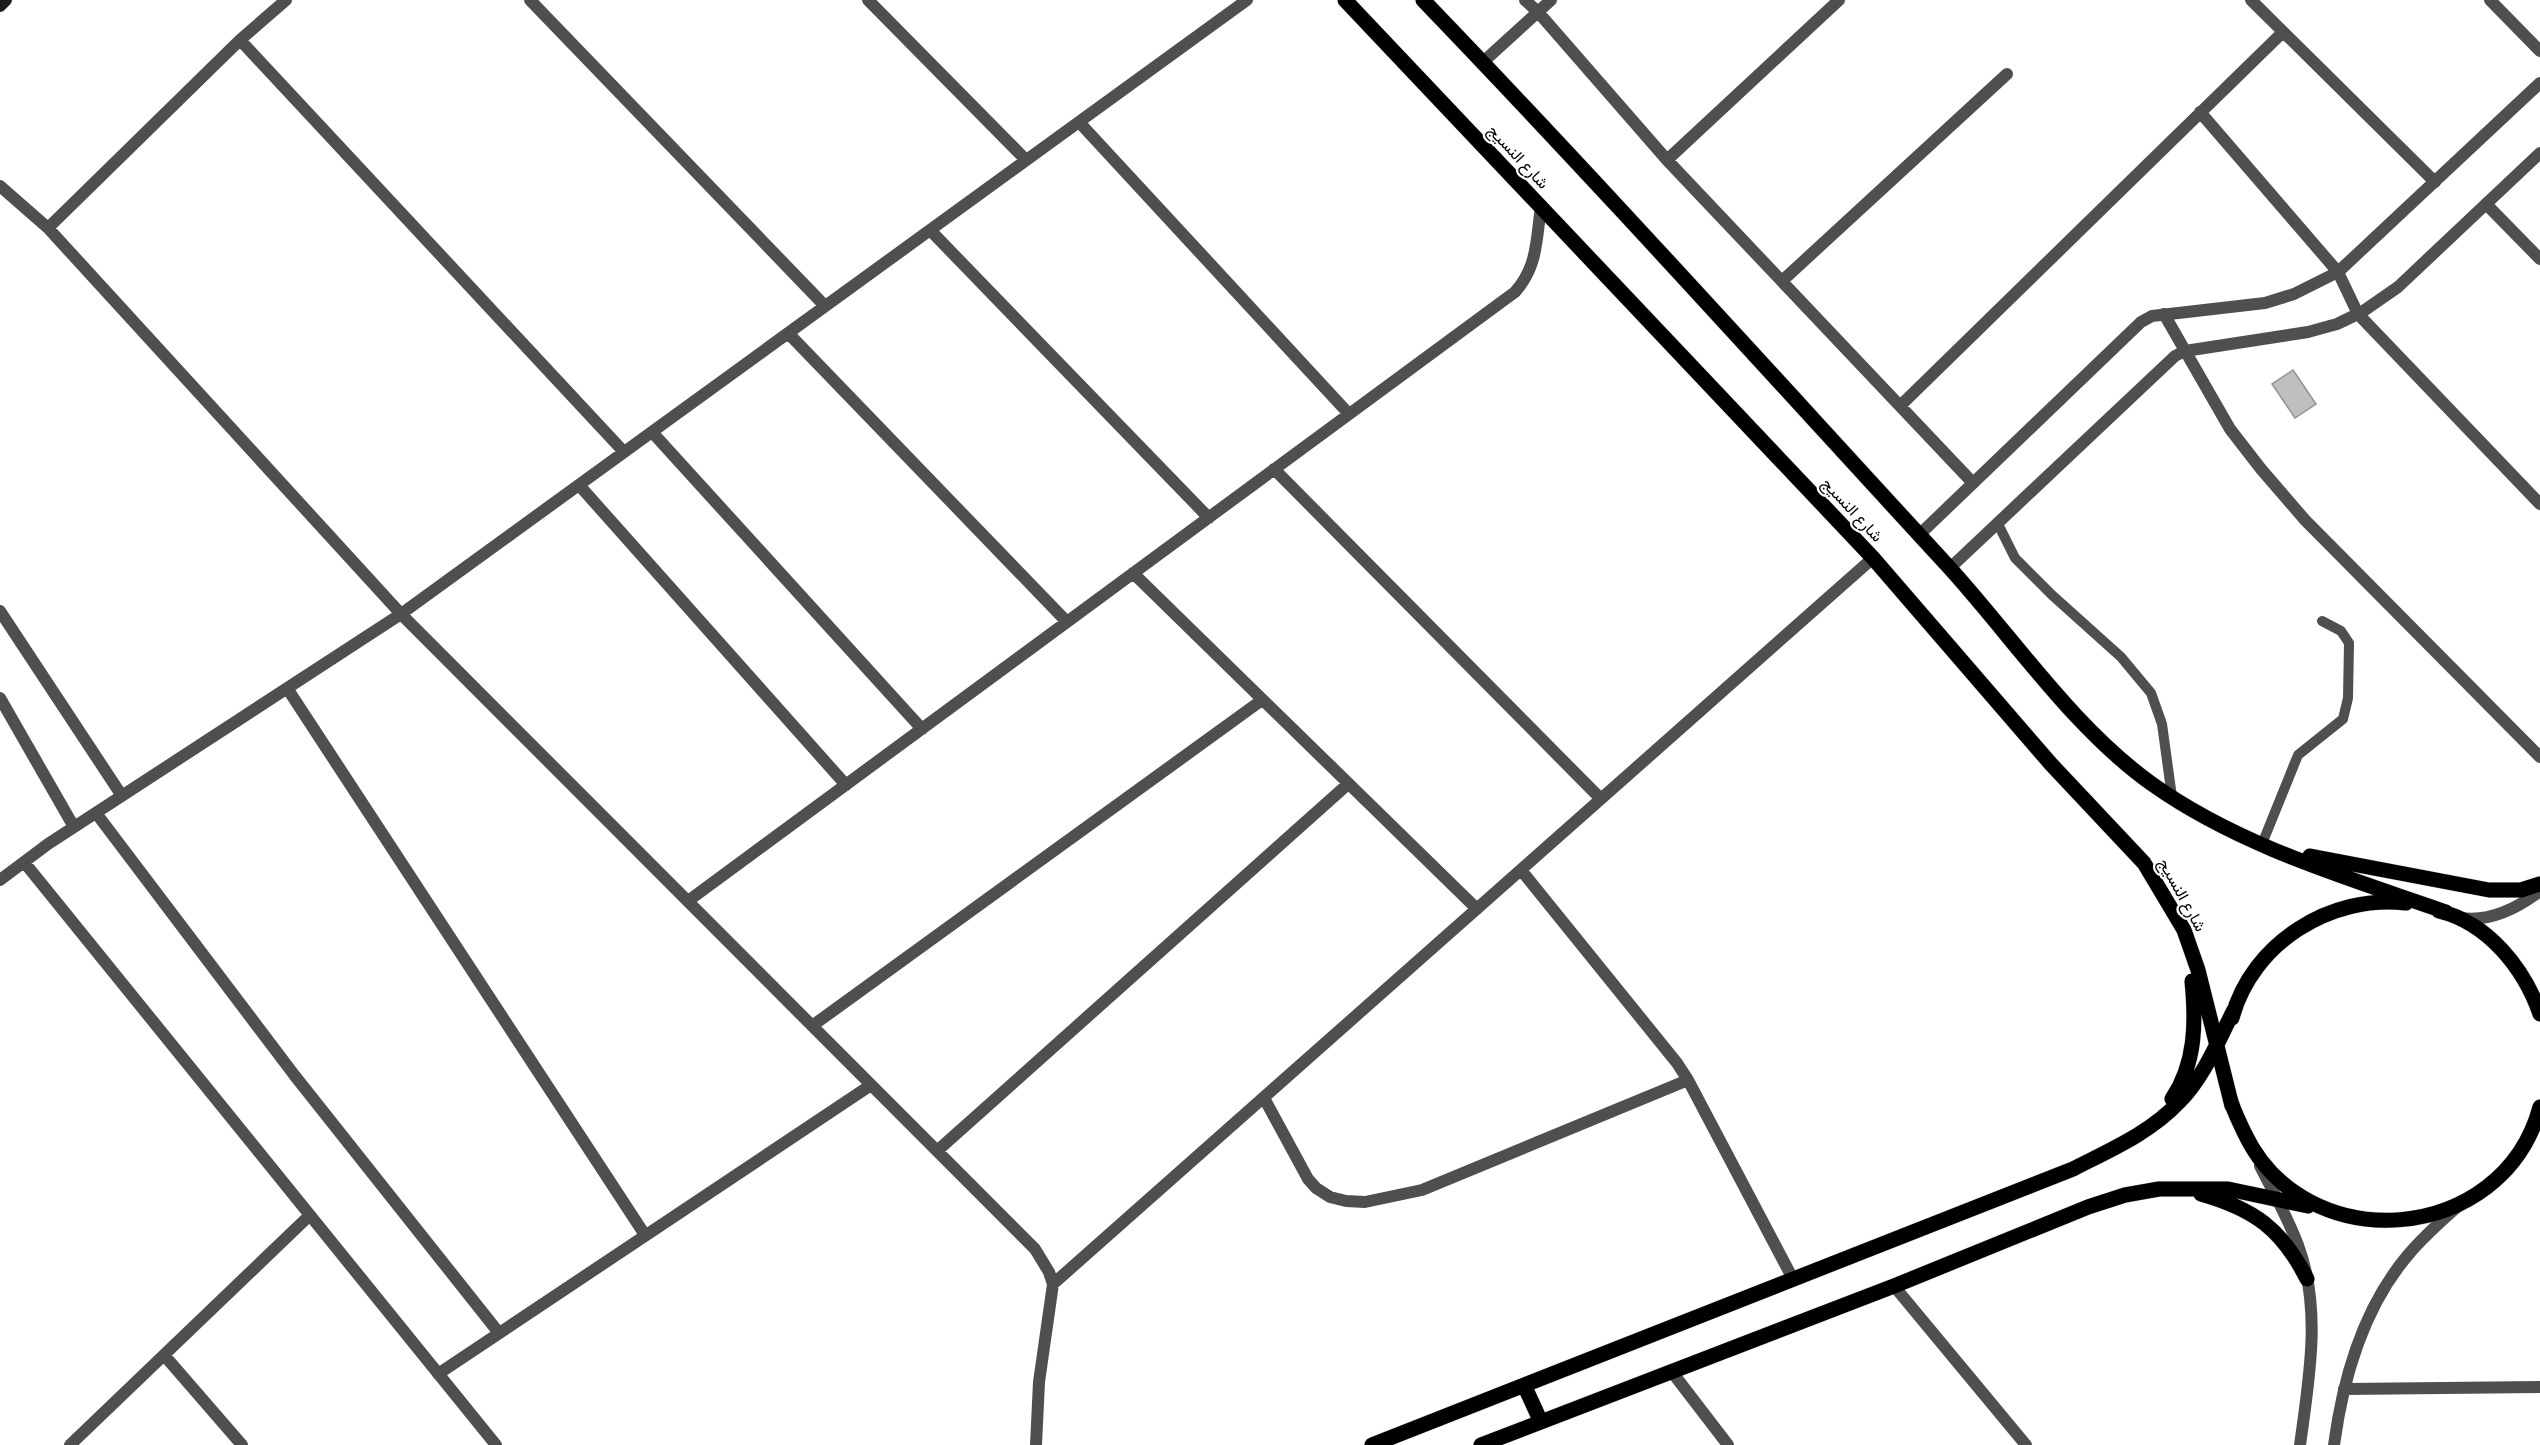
<svg xmlns="http://www.w3.org/2000/svg" width="2540" height="1445" font-family="Signika,Vazirmatn,sans-serif">
<style>
.building{fill:#bfbfbf;stroke:#939393;stroke-width:1.5}
.lines{fill:none;stroke-linecap:round;stroke-linejoin:round}
.primary-casing{stroke:#dbdbdb;stroke-width:16}
.service{stroke:#4f4f4f;stroke-width:10}
.minor{stroke:#4f4f4f;stroke-width:12}
.tertiary{stroke:#4f4f4f;stroke-width:12}
.secondary{stroke:#1c1c1c;stroke-width:12}
.primary{stroke:#000;stroke-width:15}
.labels{text-anchor:middle;dominant-baseline:central;stroke-width:4.5;stroke-linejoin:round;paint-order:stroke}
.street-label{font-size:16px;fill:#000;stroke:#fff}
</style>
<rect width="100%" height="100%" fill="#fff"/>
<!-- building -->
<path class="building" d="M2293,370L2316,404L2295,418L2272,384Z"/>
<g class="lines">
<defs>
<path id="primary" d="M1345,0L1873,558L2050,763L2144,863L2184,930L2198,970L2232,1106
M1423,0C1601,185 1773,376 1947,565C2012,636 2073,728 2152,784C2239,846 2346,877 2446,912
M2310,856L2489,890H2521L2540,884
M2439,911C2488,923 2524,968 2540,1014
M2232,1018C2252,943 2331,894 2406,903
M2230,1098C2233,1110 2239,1121 2244,1132C2304,1261 2503,1245 2540,1107
M2172,1099C2196,1063 2196,1022 2192,981
M2201,1194C2254,1209 2282,1229 2307,1279
M1524,1385L1541,1422
M1372,1445L2073,1169C2110,1150 2150,1133 2179,1102C2204,1077 2218,1041 2234,1010
M1481,1445L1894,1286L2088,1207L2125,1195L2159,1189H2228L2308,1206"/>
</defs>
<!-- primary casing -->
<use href="#primary" class="primary-casing"/>
<!-- service -->
<path class="service" d="M1998,524L2015,558L2052,595L2121,657L2151,693L2162,724L2172,797
M2262,844L2298,755L2343,719L2348,698L2349,643L2341,631L2322,621"/>
<!-- minor -->
<path class="minor" d="M530,0L825,306
M868,0L1026,160
M1525,0L1538,12L1667,160L1973,483
M2251,0L2435,182
M2490,0L2540,51
M240,40L624,452
M1483,62L1551,0
M2200,112L2338,272L2358,314L2540,504
M1079,122L1349,414
M1667,160L1839,0
M0,186L48,228L401,614L1035,1249L1049,1272L1053,1284L1039,1382L1036,1445
M2486,204L2540,259
M48,228L240,40L286,0
M930,230L1209,518
M1782,281L2007,74
M2164,314L2230,429L2261,469L2305,520L2540,757
M788,333L1067,622
M1900,406L2283,32
M652,432L922,729
M1274,469L1601,799
M579,485L846,785
M1133,573L1477,909
M0,611L122,796
M287,688L645,1235
M0,698L74,827
M96,813L295,1076L499,1333
M24,862L496,1445
M1521,870L1677,1063L1688,1080L1793,1279
M0,880L48,844L401,614L1247,0
M688,901L1515,292C1538,266 1536,240 1541,207
M812,1026L1262,700
M1264,1098L1308,1179L1316,1188L1330,1197L1346,1201L1365,1202L1422,1190L1688,1080
M937,1151L1348,784
M1053,1284L1873,558
M1894,1286L2026,1445
M164,1355L242,1445
M1672,1372L1728,1445
M438,1374L871,1085
M2344,1389L2540,1387
M70,1445L310,1215"/>
<!-- tertiary -->
<path class="tertiary" d="M1919,535L2141,322L2152,316L2265,303L2294,294L2338,272L2540,83
M1950,568L2175,356L2185,351L2308,332L2337,324L2362,312L2398,287L2540,153
M2461,918C2491,922 2517,908 2540,891
M2260,1166C2273,1191 2288,1218 2298,1245C2322,1309 2309,1379 2300,1445
M2334,1445C2343,1378 2363,1308 2408,1255C2422,1238 2440,1222 2457,1207"/>
<!-- secondary -->
<path class="secondary" d="M0,6L6,0"/>
<!-- primary -->
<use href="#primary" class="primary"/>
</g>
<g class="labels">
<!-- street labels -->
<g class="street-label">
<text transform="translate(1518 157) rotate(47)">شارع النسيج</text>
<text transform="translate(1852 510) rotate(47)">شارع النسيج</text>
<text transform="translate(2182 895) rotate(61)">شارع النسيج</text>
</g>
</g>
</svg>
